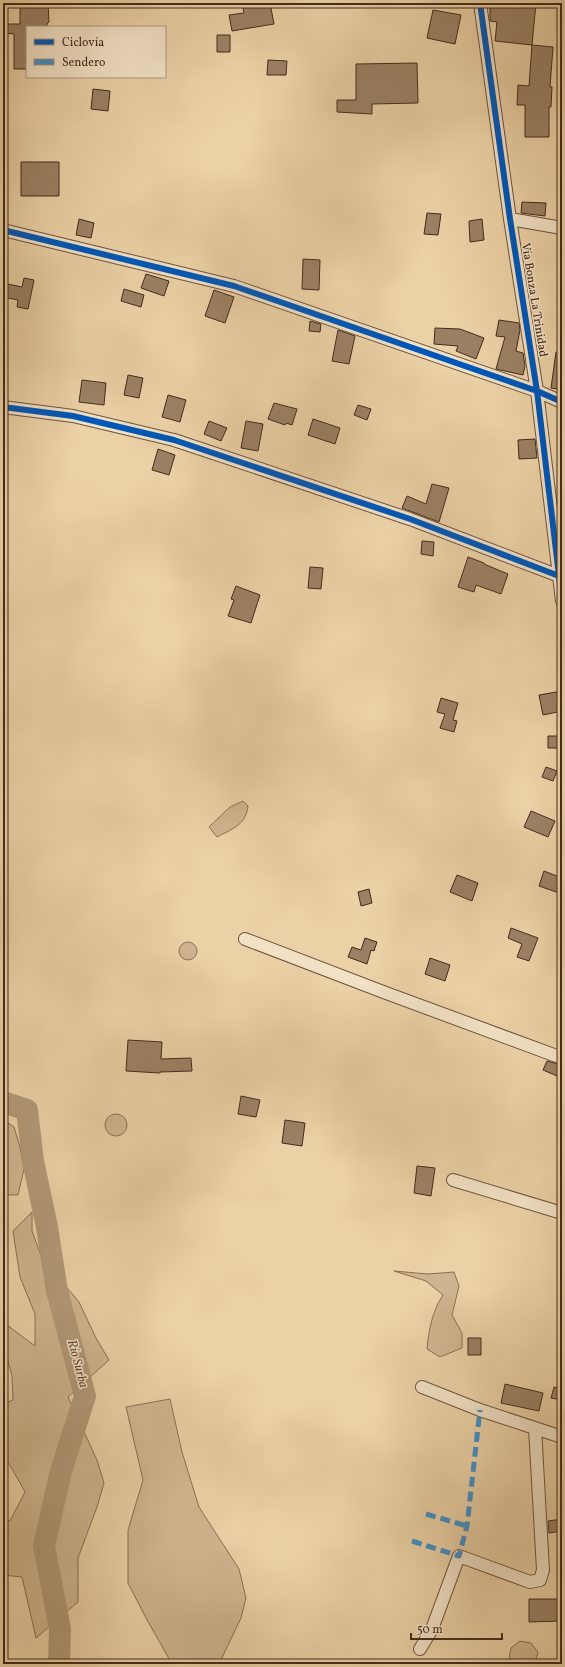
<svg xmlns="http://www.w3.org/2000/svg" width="565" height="1667" font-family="Vollkorn,serif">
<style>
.green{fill:#cfb58f;stroke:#8a7056}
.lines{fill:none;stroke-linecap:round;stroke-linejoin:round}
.river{stroke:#b29977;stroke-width:22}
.building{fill:#9b8164;stroke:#442b1d}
.street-casing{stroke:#6e543f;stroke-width:14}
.street{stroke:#f2e1c5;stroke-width:12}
.quiet{stroke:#4090ca;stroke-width:5;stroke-dasharray:10 5;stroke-linecap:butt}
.cycleway-casing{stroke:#f2e1c5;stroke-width:8}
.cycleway{stroke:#0057b8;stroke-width:6}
.labels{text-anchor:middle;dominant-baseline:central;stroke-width:3;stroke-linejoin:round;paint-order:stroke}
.street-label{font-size:12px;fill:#442b1d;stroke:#f2e1c5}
.water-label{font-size:13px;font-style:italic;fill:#604634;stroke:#f2e1c5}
</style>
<rect width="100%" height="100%" fill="#ebd1a6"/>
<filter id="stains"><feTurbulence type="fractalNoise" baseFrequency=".005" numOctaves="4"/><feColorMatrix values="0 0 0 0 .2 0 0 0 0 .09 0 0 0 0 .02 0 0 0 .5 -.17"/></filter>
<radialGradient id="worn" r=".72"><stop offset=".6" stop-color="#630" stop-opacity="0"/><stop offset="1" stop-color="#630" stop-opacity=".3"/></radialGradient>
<!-- green -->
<path class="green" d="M243,801L248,806C246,825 232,829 217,837L209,827L230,807Z
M179 951a9 9 0 1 1 18 0a9 9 0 1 1-18 0Z
M105 1125a11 11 0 1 1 22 0a11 11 0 1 1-22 0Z
M3,1119L14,1127L20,1147L24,1169L18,1195H3Z
M32,1212V1231L42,1258L79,1302L96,1338L109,1360L68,1397L97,1460L104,1483L97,1507L78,1558V1602L36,1638L22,1577L3,1575V1520L10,1521L25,1492L11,1467L3,1455V1404L13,1400L12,1376L3,1344V1322L35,1346V1314L20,1277L13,1231Z
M394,1271L428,1274L454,1272L459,1286L452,1315L462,1333V1348L440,1357L427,1349C429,1329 432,1312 443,1295L426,1281Z
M170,1399L182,1452L199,1507L239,1569L246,1598L241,1618L219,1664H172L146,1618L128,1583V1530L143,1480L126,1407Z
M520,1641L531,1643L538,1652L535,1664H513L509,1659L511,1648Z"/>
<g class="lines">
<!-- river -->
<path class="river" d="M3,1102L27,1110L33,1161L47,1227L57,1291L85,1396L61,1471L44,1546L60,1629L59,1664"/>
</g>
<!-- building -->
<path class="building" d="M20,3H48L49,22L47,24V27H27V69H14V34L3,33V24H20Z
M242,3H270L274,24L232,31L229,15L244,13Z
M490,3H536L532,45L495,41L497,22L490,21Z
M433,10L461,15L455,44L427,38Z
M217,35H230V52H217Z
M532,45L553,47L550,87H552L551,107H549V137H525V105H517L518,85L529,86Z
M268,60L287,61L286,75H267Z
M417,63L418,103L372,104V114L337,112V100H356V64Z
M93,89L110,91L108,111L91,109Z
M21,162H59V196H21Z
M522,202L546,203L545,216L521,213Z
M427,213L441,214L438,235L424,234Z
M79,219L94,223L91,238L76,235Z
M482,219L484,240L470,242L469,221Z
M303,259L320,260L319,290L302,289Z
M146,274L169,281L164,296L141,288Z
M24,278L34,280L28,309L17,307L18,300L3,297V283L22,287Z
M124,289L144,295L141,307L121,301Z
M214,290L234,297L225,323L205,316Z
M499,320L519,323L520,330L516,351L523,353L525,366L523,375L496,369L505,337L496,336Z
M310,321L321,324L320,332L309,331Z
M435,328L460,329L484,338L476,359L456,351L458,346L434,344Z
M338,330L355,336L349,364L332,361Z
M556,352H562V390L551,388Z
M128,375L143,378L139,398L124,395Z
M82,380L106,383L104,405L79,402Z
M168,395L186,400L180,422L162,417Z
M274,403L297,409L292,425L286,423L285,425L268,419Z
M358,405L371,409L367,420L354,415Z
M313,419L340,428L335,444L308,435Z
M209,421L227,428L221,441L204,434Z
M246,421L263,424L258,451L241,448Z
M535,439L537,458L519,459L518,440Z
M158,449L175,455L169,475L152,470Z
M432,484L449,488L439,522L402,508L407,496L426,504Z
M422,541L434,542L433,556L421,554Z
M468,557L484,563V564L508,574L501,594L476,585L474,592L458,587Z
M310,567L323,568L321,589L308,588Z
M236,586L260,595L251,623L228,616L234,600L231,599Z
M562,691V711L543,715L539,695Z
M441,698L458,703L453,720L457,721L454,732L440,728L445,714L437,712Z
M548,736H562V748H548Z
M546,767L557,771L553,781L542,777Z
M531,811L555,821L548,837L524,827Z
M544,871L562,878V894L539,886Z
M457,875L478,883L472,901L450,892Z
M369,889L372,903L361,906L358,892Z
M511,928L538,938L529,961L517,957L522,944L508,938Z
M365,938L377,942L374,951L371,950L367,964L348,957L352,947L361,950Z
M430,958L450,965L445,981L425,974Z
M128,1040L162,1042L161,1059L191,1058L192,1071L160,1072V1073L126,1071Z
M547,1061L562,1065V1078L543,1070Z
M241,1096L260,1100L256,1117L238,1114Z
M285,1120L305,1123L302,1146L282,1143Z
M417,1166L435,1168L431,1196L414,1193Z
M468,1338H481V1355H468Z
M505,1384L543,1393L539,1411L501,1403Z
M554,1387L562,1389V1400L551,1398Z
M562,1519V1531L549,1533L548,1521Z
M529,1599H562V1621L529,1622Z"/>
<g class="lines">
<defs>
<path id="street" d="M480,3L510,219L537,391L562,601
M510,219L562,228
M3,230L234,286L537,391L562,402
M3,407L73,416L174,440L410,519L559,576
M245,939L386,993L562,1058
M453,1180L562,1213
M422,1387L480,1410L562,1437
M420,1649L432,1629L459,1556L530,1582L540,1580L543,1570L535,1428"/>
</defs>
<!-- street casing -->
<use href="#street" class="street-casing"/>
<!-- street -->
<use href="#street" class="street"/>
<!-- quiet -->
<path class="quiet" d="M426,1514L467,1526
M412,1541L459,1556L467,1526L480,1410"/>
<defs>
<path id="cycleway" d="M480,3L510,219L537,391L562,601
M3,230L234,286L537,391L562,402
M3,407L73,416L174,440L410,519L559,576"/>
</defs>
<!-- cycleway casing -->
<use href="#cycleway" class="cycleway-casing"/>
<!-- cycleway -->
<use href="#cycleway" class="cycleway"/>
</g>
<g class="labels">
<!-- street labels -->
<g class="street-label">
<text transform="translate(534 300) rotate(81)">Vía Bonza La Trinidad</text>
</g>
<!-- water labels -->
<g class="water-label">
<text transform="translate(77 1364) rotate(75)">Río Surba</text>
</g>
</g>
<!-- margin -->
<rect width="565" height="1667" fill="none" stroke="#ebd1a6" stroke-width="16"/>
<rect x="4" y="4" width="557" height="1659" fill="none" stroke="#442b1d" stroke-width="2"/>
<rect x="8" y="8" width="549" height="1651" fill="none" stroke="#442b1d"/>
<!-- legend -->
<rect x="26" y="26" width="140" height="52" fill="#f2e1c5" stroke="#ac9882"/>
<rect x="34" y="39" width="20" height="6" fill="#0057b8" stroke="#ac9882"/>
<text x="62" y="46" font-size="12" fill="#442b1d">Ciclovía</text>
<rect x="34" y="59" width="20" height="6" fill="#4090ca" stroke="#ac9882"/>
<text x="62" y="66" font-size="12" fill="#442b1d">Sendero</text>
<!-- scale -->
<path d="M411 1633v6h91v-6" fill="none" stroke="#442b1d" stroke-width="2"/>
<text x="417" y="1633" font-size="12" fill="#442b1d" stroke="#f2e1c5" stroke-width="3" paint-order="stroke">50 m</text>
<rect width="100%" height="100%" filter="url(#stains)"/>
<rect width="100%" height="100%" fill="url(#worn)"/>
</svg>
